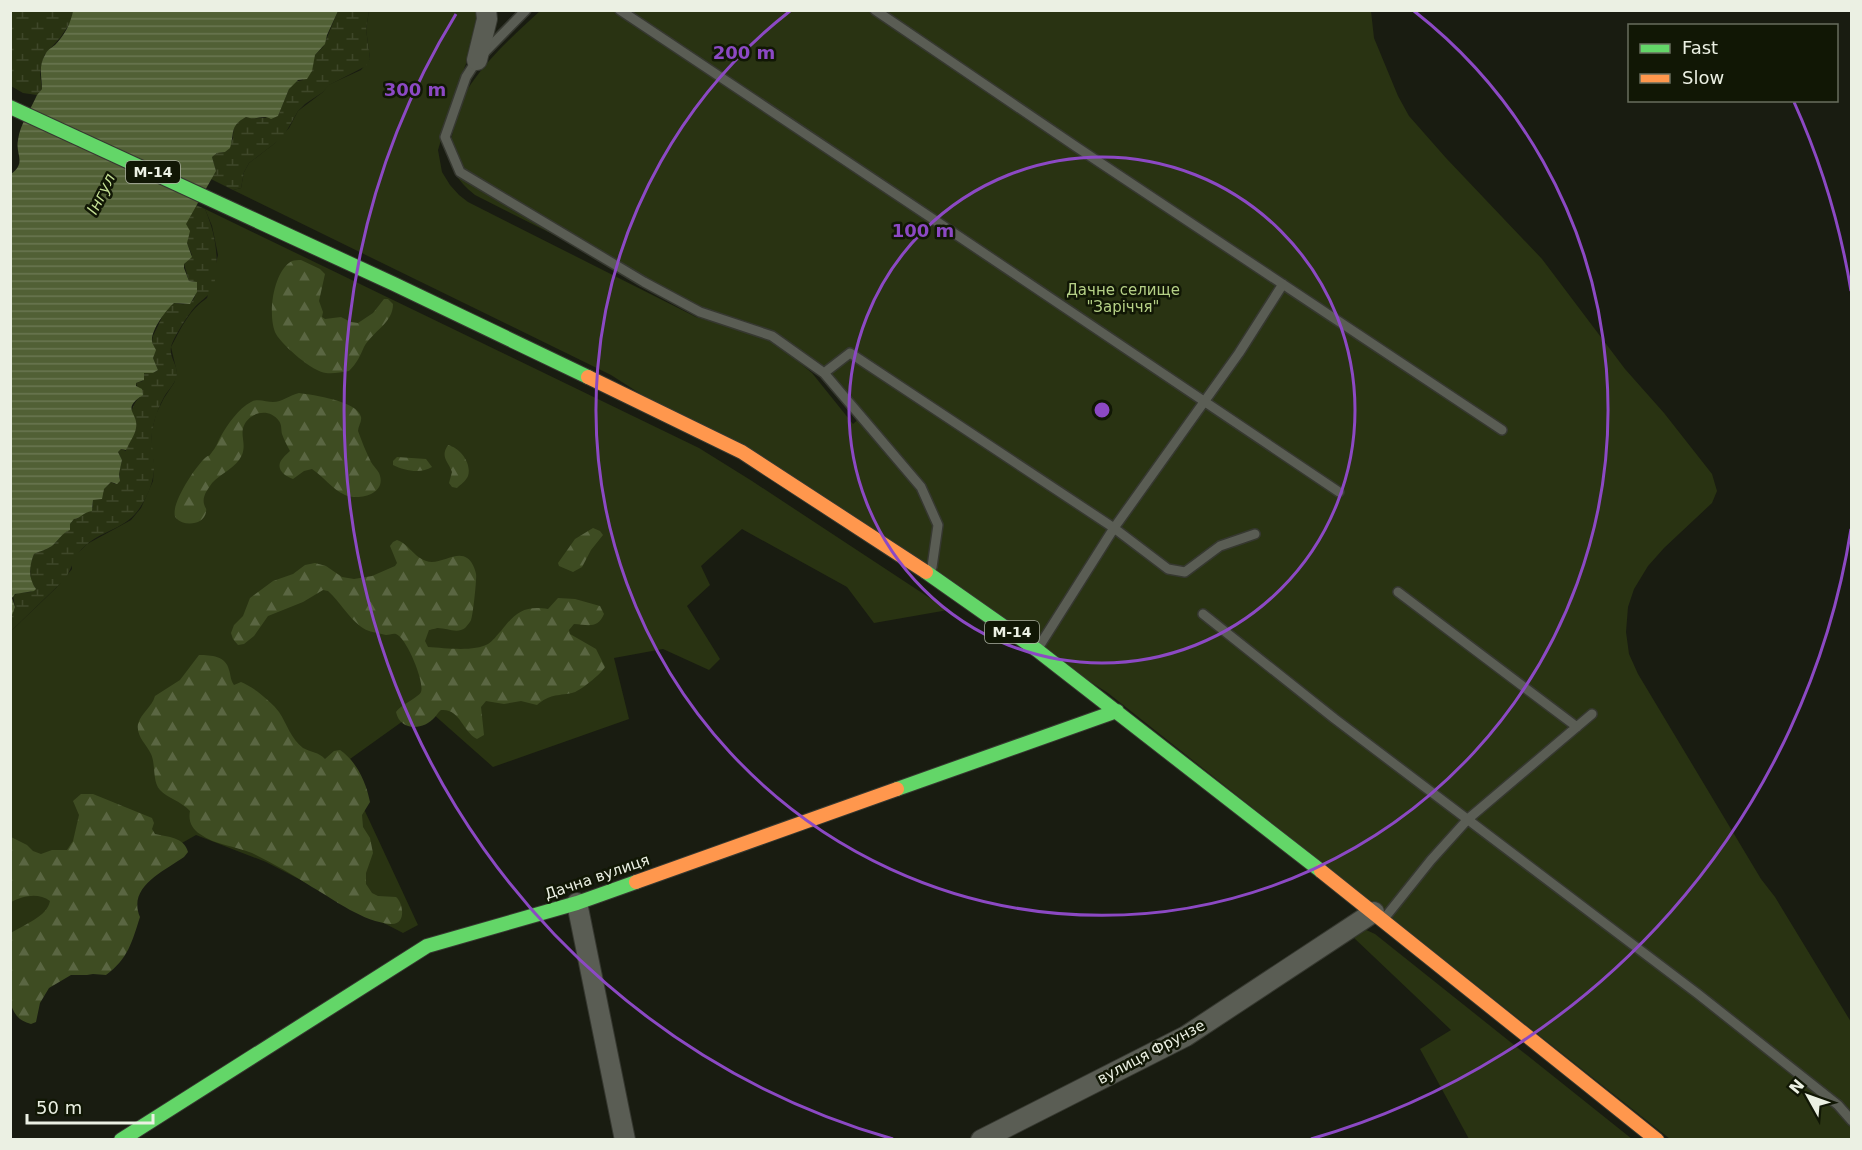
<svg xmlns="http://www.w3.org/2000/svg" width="1862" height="1150" font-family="'DejaVu Sans',sans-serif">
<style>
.green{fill:#293312}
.forest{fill:url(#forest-firs)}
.wetland{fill:url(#wetland-marsh)}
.water{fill:url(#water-rules)}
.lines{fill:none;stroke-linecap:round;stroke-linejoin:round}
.lane-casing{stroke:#363830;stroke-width:12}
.street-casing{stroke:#363830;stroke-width:22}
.fast-casing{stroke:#363830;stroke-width:16}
.slow-casing{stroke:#363830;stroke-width:16}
.lane{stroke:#5a5d54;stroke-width:9}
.street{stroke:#5a5d54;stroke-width:20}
.fast{stroke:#63d668;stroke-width:14}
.slow{stroke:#ff974d;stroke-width:14}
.ring{fill:none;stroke:#8c49c4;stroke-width:3}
.labels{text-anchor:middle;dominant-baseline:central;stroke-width:5;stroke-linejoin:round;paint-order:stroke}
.shield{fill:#111705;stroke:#aaafa0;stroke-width:1.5}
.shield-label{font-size:14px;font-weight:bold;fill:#ebf0e3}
.park-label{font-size:15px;fill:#b5d086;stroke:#111705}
.street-label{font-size:15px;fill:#ebf0e3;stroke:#111705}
.water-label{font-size:16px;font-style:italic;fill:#c4df94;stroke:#111705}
.centre{fill:#8c49c4;stroke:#111705;stroke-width:3}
.ring-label{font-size:18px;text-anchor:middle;font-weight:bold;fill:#8c49c4;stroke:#111705;stroke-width:5;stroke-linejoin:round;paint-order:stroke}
</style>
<defs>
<pattern id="forest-firs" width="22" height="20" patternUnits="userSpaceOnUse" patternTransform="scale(1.5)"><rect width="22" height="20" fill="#3e4c22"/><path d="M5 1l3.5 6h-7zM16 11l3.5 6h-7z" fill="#5a6642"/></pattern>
<pattern id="wetland-marsh" width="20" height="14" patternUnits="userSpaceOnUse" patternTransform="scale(1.5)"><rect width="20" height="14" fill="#293312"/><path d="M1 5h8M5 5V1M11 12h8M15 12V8" fill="none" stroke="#3e4729"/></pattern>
<pattern id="water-rules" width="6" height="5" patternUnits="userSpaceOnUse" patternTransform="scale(1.5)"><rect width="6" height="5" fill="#516035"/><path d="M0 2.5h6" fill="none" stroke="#6a7752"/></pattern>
</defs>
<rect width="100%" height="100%" fill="#191c11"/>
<!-- green -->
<path class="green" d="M369,11H478L474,43L459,82L438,150L442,172L450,185L459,195L468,202L696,317L760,336L776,343L812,373L853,424L863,415L819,366L798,348L780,335L745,321L699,308L475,195C447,173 445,155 456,122C460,109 463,95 471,84C490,56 516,33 540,11H1371L1374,38L1398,96L1409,116L1446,158L1542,259L1625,369L1664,413L1712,474L1717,491L1712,503L1664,548L1648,566L1634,589L1628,607L1626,632L1629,654L1638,674L1761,879L1775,897L1851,1022V1139H1670L1108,693L611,375L233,190L241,188L244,172L249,163L275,143L289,128L298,111L323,92L328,85L361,70L370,59L366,29Z
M205,209L699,448L752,481L948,610L874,623L847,587L742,529L701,566L710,585L687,606L720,659L709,670L663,649L614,658L629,719L493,767L424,706L343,764L418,925L403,933L266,862L196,835L11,940V631L56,588L72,569V563L76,555L87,544L131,520L141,508L153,481L154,465L151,446L152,430L156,414L164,398L174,383L177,373L171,347C181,328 189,310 207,298L218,255L212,226Z
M1364,929L1375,934L1632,1139H1469L1420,1049L1451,1030L1353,937Z"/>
<!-- forest -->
<path class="forest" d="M301,260L320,269L325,274L319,301L323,312L322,317L325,319L341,317L351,322L358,323L373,313L384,299H388L393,304C393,323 373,331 364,347C360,356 357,363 349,371C342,372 333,374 326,373C313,372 283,346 276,334C267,316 273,271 292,261C294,260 299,260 301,260Z
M299,393C313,395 358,401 361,417C362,422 358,426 358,431C362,442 366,452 371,462C373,466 377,469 379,473C388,494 359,501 345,495C332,489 323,476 312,469L304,471L293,479C284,476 274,468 283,458C285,455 288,453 290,451C287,445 284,440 282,434C281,430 282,425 279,421C269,407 248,412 243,428C241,437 246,444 242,455C236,468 221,473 212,483C208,489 202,496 204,504C205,508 207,508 206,512C204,525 184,527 176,518C168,507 196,466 205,458C211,453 207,459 212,452C216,448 218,441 221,436C227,425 239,408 251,402C258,398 266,402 273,402C282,402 290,395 299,393Z
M448,445C460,448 472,463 468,476C466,481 460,485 457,488L452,487L449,483L452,472C448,461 440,457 448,445Z
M397,457L426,459L432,467C421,474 405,471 393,465V461Z
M593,528L600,531L603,535L591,550L582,567L573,572L559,566L558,563L575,539Z
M397,540C411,545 415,561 432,562C443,562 458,551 467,558C472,561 475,569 476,574C477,577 473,616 471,620C471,621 466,627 465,628C457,634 447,628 438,628C437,628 430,630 429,630L425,641L428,647C445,648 474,652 488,644C493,641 497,635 501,631C515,613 524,605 548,609L558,598L575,599L600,606L604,614C598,629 588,625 574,624L569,630L570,634L596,649L605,667C601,674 579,692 572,693C556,696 550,694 537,705L521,701L504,704L486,701L481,707L484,735L477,739C462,731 460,708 441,710C438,712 437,715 435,717C423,731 400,731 396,712C402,704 419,697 421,692C425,682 406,637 396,634C393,633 389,635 386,635C378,633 367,632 360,626C348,617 340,602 328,591L323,590L303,602L268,616L254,636L244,644L238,645L233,639L231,633L234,625L243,616L250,598L273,581L293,574L305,565L315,563L326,566L342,577L354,579L372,576L395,566L397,563L390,546L393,542Z
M199,655C211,655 226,656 229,670C231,676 230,679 234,685L241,682C252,686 272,702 279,712C287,724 291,739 303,748C310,752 319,752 325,759L334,751L340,750C357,762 366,782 370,802L362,815L363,827L370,838L373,853L366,873V884L372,893L378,896L396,897C404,904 406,925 391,924C363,922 335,900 312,887C293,875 273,863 252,853C235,846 215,845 200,834C192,829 188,821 190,811C181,801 167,798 160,790C152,781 156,765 151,754C146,744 136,736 138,724C141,713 152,707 155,696L180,680Z
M81,794H93L152,818L154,823L152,829L155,834C168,837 184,837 188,852L184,857C164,871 127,887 140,917C132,942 128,959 106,975L93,974L87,975H71L49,988L40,1003L36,1022L31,1024C20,1021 15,1016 11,1005V933C23,925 47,917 50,901C38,892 23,896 11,902V837L27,845L33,851L41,854L52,850H67L73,841L79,815L73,801Z"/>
<!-- wetland -->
<path class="wetland" d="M10,11H73L72,20L60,38L45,54L42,62L40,74L42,89L37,95L23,93L11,86Z
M338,11H369L366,29L370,59L366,66L329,85L323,92L305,104L298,111L283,137L249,163L244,172L241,188L233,190L211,179L216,171L212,157L217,153L225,152C228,147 232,142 233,138C234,125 234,123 246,117C256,120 267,117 278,116L289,89L294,82L303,80L315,55L323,47Z
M196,205L205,209C215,233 219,254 215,280C213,295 203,298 194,308C188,315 173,338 171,347C169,356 177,365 177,373C177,382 168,390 164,397C159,406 155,417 153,427C150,440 153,451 154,463C155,478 149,494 141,506C127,529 105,529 86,545C74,555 73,567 65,579L11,631V615L15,607L13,596L18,593L31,592L35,587L31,582L30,566L34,554C40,551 46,550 52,546C58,541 62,533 69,530L70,524L74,519H77L85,512L90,511L93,507V500L111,482L115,484L120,478L119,474L122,460L118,452L121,449L126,451C128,435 128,406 140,397L136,383L143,381L144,373H153L158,370L153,358L155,350L152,342L153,336L165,311L174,303C178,303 181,305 185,304C196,304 197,290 197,282L189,281L184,264L192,255L187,243L185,224Z"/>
<!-- water -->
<path class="water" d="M73,11H338L327,35L325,44L315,55L312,71L307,79L298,80L289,89L278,116L271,119C262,114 257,121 246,117C229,126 235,133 230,148L225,152L217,153L212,157L216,171L186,224L190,231L187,243L192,257L184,264V268L189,281L197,282V292L190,304L174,303C166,310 151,330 152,341C152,343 155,348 156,350L153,358L158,370L153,373H144V380L136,383V386L142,389L143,395C120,410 139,412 136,428C135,435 129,443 126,450L121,449L118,452L122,460L119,474L120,481L117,484L111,482L104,489L102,499L93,500L92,511C83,512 80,519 74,519L70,524V530C62,533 58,541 52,546C46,550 40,551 34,554C29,567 28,578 36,589L34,591L15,594L12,598L15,607L11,618V174C27,162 15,155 18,140C20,124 31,109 37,95L42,89C42,77 38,67 45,55C47,50 51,48 55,45C64,36 71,23 73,11Z"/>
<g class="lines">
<defs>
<path id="lane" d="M526,10L477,60L466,77L445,137L460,172L644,282L700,312L772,336L824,373L921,487L938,525L932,567
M620,10L930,217L1339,492
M875,10L1078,148L1502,430
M824,373L850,353L1114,528L1168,569L1185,572L1220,546L1255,534
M1398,592L1577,727
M1203,614L1335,719L1698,994L1838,1105L1852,1121
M1040,645L1114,528L1239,353L1283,284
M1387,915L1431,860L1468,819L1592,714"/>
<path id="street" d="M477,60L487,19L486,10
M577,903L625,1140
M981,1140L1186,1036L1374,912"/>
<path id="fast" d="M10,107L394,284L588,377
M926,572L1037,650L1321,871
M897,789L1117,711
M121,1140L427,946L577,903L636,882"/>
<path id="slow" d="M588,377L742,452L926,572
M1321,871L1657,1140
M636,882L897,789"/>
</defs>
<!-- lane casing -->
<use href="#lane" class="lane-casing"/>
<!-- street casing -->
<use href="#street" class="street-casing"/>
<!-- fast casing -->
<use href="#fast" class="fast-casing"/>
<!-- slow casing -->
<use href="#slow" class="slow-casing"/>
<!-- lane -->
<use href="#lane" class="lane"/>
<!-- street -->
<use href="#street" class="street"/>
<!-- fast -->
<use href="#fast" class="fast"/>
<!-- slow -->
<use href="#slow" class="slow"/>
</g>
<!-- distance rings -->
<g class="ring">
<circle cx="1102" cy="410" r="253"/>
<path d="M1414 11A506 506 0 1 1 790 11"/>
<path d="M1851 529A758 758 0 0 1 1311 1139M893 1139A758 758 0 0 1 456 14M1794 102A758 758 0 0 1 1851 291"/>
</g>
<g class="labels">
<!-- shield labels -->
<g class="shield">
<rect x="126" y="161" width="54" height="22" rx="4.5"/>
<rect x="985" y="621" width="54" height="22" rx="4.5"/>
</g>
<g class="shield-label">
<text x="153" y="172">М-14</text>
<text x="1012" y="632">М-14</text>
</g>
<!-- park labels -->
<g class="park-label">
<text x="1123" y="290">Дачне селище<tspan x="1123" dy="17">"Заріччя"</tspan></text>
</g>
<!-- street labels -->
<g class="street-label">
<text transform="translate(597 877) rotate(-19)">Дачна вулиця</text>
<text transform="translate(1151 1052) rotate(-28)">вулиця Фрунзе</text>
</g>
<!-- water labels -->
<g class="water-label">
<text transform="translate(101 194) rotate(-63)">Інгул</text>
</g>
</g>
<circle cx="1102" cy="410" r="9" class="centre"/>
<g class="ring-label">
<text x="744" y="59">200 m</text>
<text x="415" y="96">300 m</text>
<text x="923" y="237">100 m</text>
</g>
<!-- border -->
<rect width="1862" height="1150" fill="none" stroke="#ebf0e3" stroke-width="24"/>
<!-- legend -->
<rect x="1628" y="24" width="210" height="78" fill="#111705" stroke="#686e5e" stroke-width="1.5"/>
<rect x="1640" y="44" width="30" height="9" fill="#63d668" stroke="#686e5e" stroke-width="1.5"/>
<text x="1682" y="54" font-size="18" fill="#ebf0e3">Fast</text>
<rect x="1640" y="74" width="30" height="9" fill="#ff974d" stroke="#686e5e" stroke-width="1.5"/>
<text x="1682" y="84" font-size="18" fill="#ebf0e3">Slow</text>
<!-- north arrow -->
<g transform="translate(1808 1096) rotate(310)" stroke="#111705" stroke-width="4.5" paint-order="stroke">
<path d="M0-4.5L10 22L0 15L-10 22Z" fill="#ebf0e3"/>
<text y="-9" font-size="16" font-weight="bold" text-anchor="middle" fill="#ebf0e3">N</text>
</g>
<!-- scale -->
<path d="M27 1114v9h126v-9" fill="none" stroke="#ebf0e3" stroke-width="3"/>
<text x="36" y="1114" font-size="18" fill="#ebf0e3" stroke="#111705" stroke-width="4.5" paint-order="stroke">50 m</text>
</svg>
